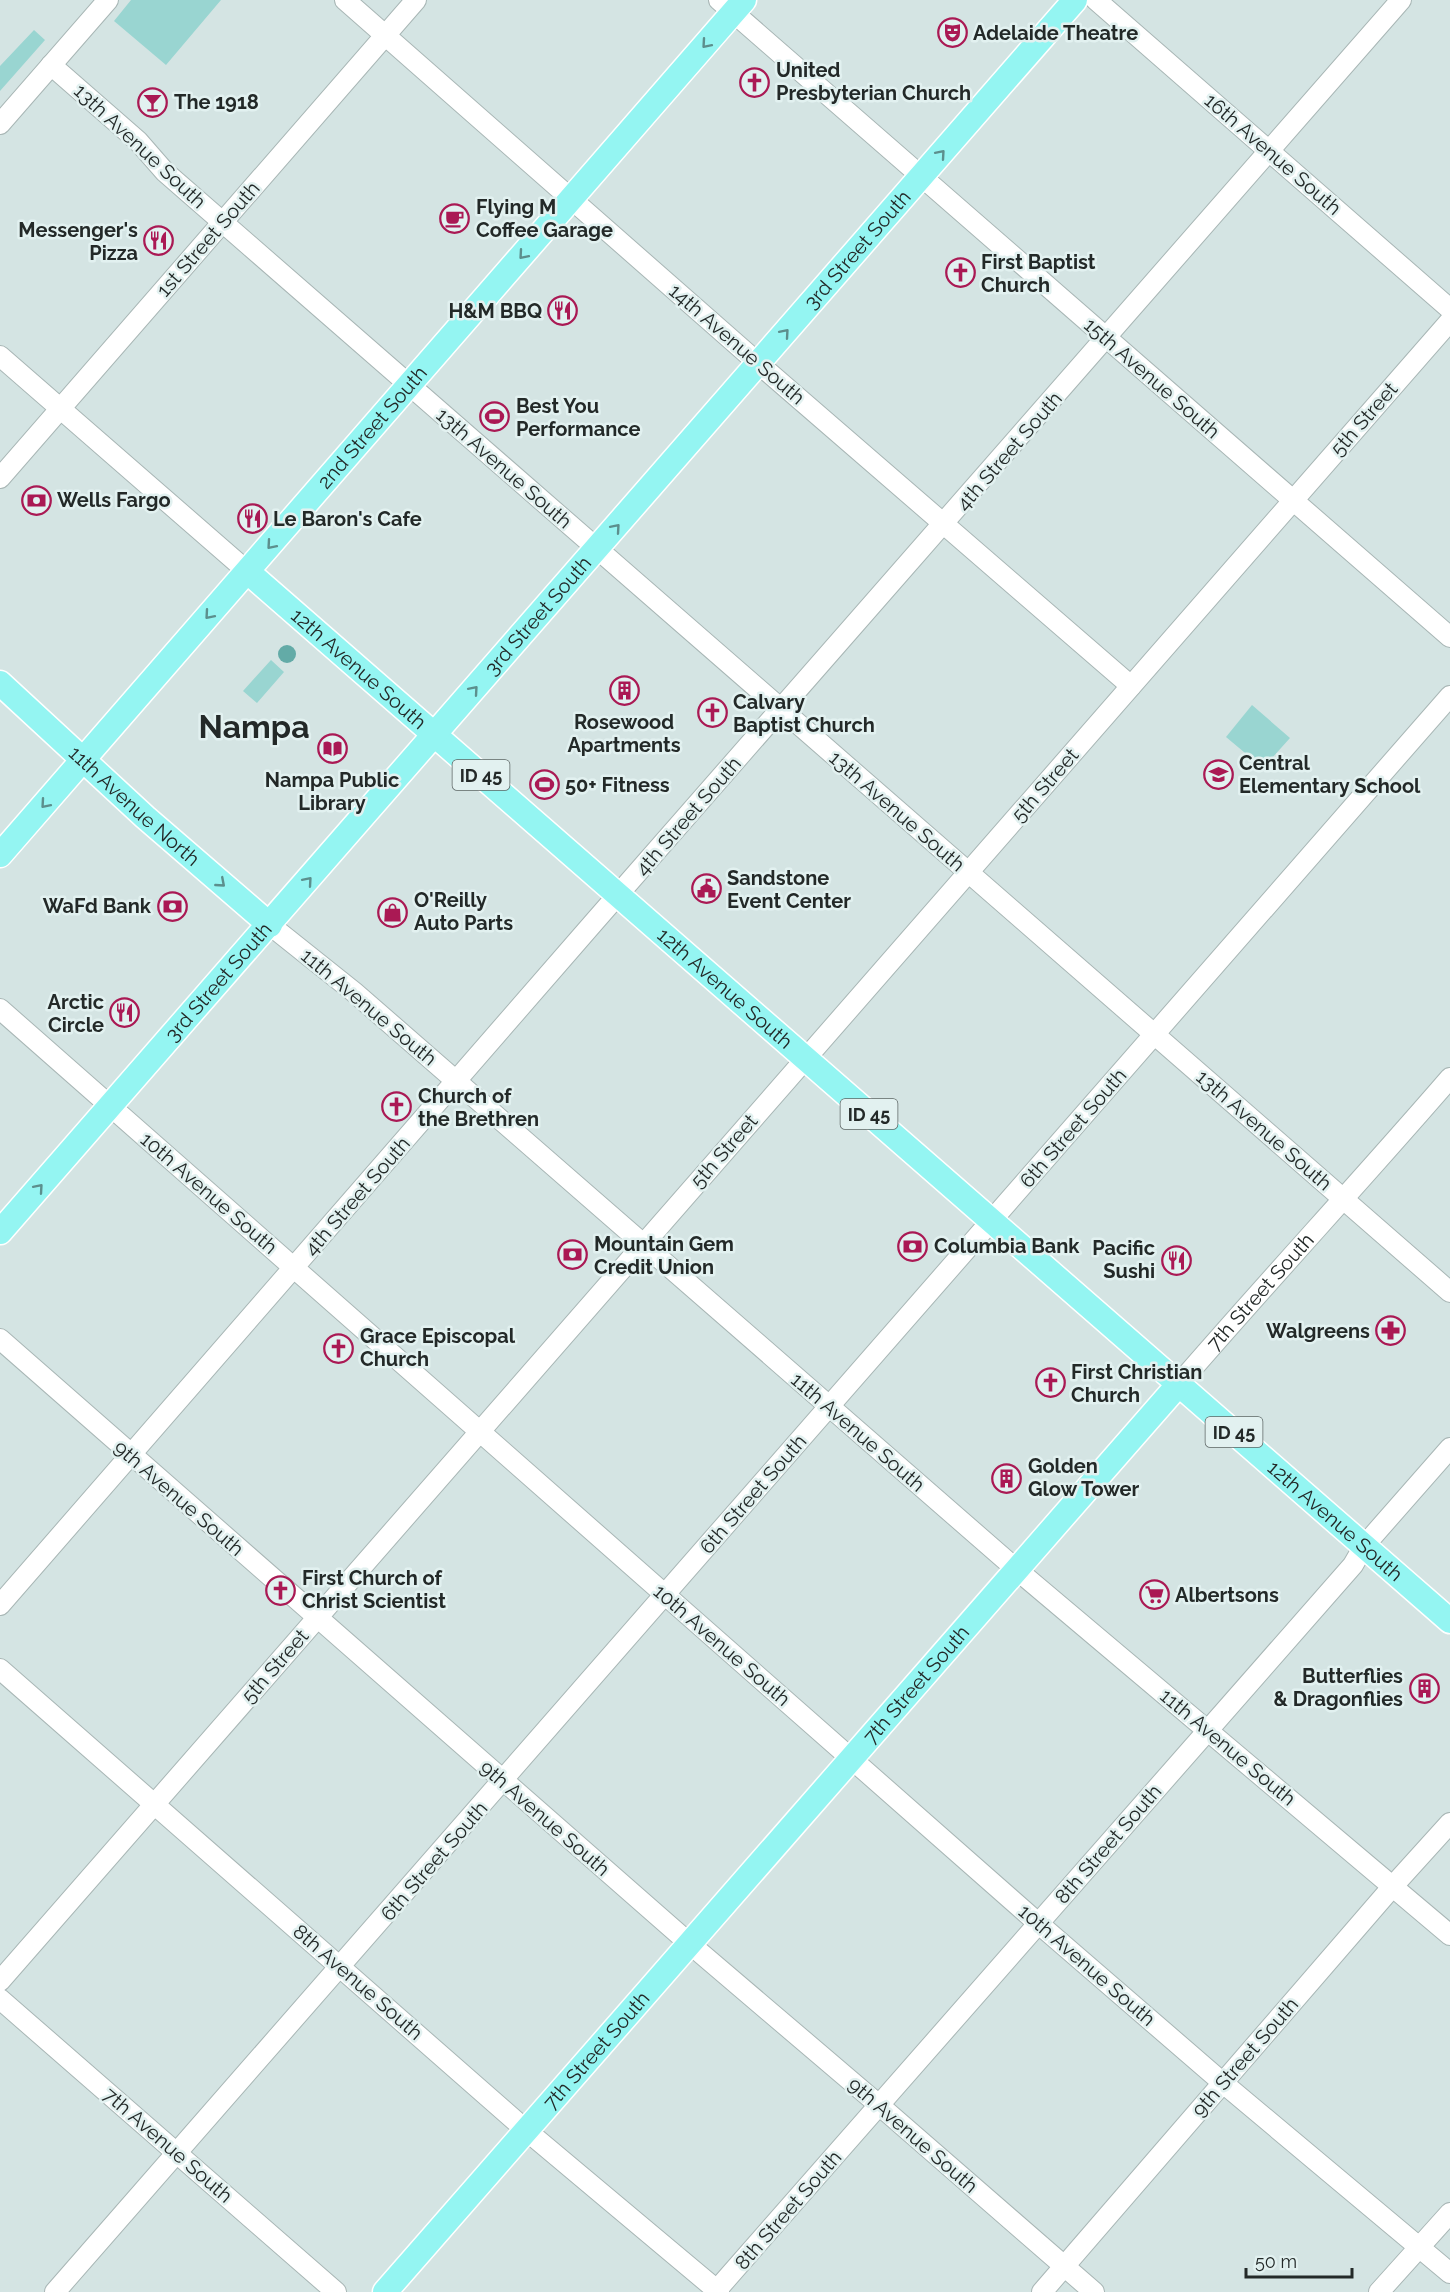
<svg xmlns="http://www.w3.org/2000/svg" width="1450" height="2292" font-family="Raleway,sans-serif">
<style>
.green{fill:#99d5d1}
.water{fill:#63aba7}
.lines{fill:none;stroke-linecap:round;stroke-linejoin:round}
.minor-casing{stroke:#a8b6b5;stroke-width:22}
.major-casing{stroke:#fff;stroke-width:27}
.minor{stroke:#fff;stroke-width:20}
.major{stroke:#94f5f2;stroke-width:24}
.oneway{stroke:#5c8f8d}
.labels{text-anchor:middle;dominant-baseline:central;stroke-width:5;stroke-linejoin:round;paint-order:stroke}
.shield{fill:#e2f1f0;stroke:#5c6564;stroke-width:1.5}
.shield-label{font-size:18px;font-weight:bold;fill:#232928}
.poi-label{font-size:20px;font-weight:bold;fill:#232928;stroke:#e2f1f0;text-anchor:start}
.street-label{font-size:20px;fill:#232928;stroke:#e2f1f0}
.town-label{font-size:32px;font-weight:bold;fill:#232928;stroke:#e2f1f0}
</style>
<rect width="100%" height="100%" fill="#d4e4e3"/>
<!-- green -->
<path class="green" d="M131,0H221L166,65L114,21Z
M34,30L45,40L0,91V66Z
M271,660L284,672L257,703L243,691Z
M1252,705L1290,738L1263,768L1226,737Z"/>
<!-- water -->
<path class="water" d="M278 654a9 9 0 1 1 18 0a9 9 0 1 1-18 0Z"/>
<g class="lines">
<defs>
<g id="minor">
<path d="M345,0L759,364L1131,686"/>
<path d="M719,0L1450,637"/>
<path d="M1096,0L1450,309"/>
<path d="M51,65L138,141L165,172L1450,1292"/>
<path d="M0,124L108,0"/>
<path d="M0,356L248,572"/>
<path d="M0,478L416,0"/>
<path d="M270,925L354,992L1016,1569L1450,1935"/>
<path d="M0,1009L1039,1924L1223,2083L1450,2273"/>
<path d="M0,1339L690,1944L879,2105L1094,2292"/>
<path id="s1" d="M1179,1384C1268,1281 1361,1181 1450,1078"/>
<path d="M0,1605L595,921L1401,0"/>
<path d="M0,1669L527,2131L719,2292"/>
<path d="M0,1981L1450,321"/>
<path d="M0,1999L336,2292"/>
<path d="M55,2292L1450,696"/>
<path d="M715,2292L1353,1565L1364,1546L1450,1448"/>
<path d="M1042,2292L1393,1886L1450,1823"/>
<path d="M1379,2292L1450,2213"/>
</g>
<g id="major">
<path id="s2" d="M248,572L1450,1621"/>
<path id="s3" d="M0,683L145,817L270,925"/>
<path id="s4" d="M0,855L744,0"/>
<path id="s5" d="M0,1232L1075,0"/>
<path id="s6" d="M385,2292L1179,1384"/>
</g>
</defs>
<!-- minor casing -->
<use href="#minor" class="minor-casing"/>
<!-- major casing -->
<use href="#major" class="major-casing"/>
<!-- minor -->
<use href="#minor" class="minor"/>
<!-- major -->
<use href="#major" class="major"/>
</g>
<!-- one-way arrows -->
<defs><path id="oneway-chevron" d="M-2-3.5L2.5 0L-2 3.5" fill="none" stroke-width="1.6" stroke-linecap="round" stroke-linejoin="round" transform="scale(1.5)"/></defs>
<g class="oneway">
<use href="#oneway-chevron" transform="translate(706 44) rotate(131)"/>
<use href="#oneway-chevron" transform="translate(941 154) rotate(-49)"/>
<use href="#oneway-chevron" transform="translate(523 255) rotate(131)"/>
<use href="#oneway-chevron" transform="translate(785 333) rotate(-49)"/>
<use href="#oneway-chevron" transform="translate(616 528) rotate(-49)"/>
<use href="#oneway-chevron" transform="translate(271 545) rotate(131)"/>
<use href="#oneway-chevron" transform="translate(209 615) rotate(131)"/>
<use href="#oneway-chevron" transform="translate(474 690) rotate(-49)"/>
<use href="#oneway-chevron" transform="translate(45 804) rotate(131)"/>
<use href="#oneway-chevron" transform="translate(308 881) rotate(-49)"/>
<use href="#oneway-chevron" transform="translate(221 883) rotate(41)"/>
<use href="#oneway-chevron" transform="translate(39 1188) rotate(-49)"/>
</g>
<!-- icons -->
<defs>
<symbol id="theatre-ring" viewBox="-11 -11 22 22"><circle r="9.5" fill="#e2f1f0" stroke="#aa1954" stroke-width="1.5"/><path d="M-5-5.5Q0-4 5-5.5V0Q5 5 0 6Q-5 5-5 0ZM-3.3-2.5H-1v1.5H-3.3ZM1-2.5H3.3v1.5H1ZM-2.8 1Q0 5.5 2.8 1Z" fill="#aa1954"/></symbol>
<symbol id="church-ring" viewBox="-11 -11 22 22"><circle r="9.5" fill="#e2f1f0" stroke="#aa1954" stroke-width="1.5"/><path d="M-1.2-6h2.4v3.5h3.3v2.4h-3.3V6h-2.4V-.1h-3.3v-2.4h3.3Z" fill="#aa1954"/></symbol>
<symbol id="bar-ring" viewBox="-11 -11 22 22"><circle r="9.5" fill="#e2f1f0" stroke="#aa1954" stroke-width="1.5"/><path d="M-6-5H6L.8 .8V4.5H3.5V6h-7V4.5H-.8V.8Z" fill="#aa1954"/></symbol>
<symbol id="cafe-ring" viewBox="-11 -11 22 22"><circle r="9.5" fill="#e2f1f0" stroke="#aa1954" stroke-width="1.5"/><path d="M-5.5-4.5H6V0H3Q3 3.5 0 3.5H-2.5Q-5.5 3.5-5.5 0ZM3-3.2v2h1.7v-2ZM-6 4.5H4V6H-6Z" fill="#aa1954"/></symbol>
<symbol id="restaurant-ring" viewBox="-11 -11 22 22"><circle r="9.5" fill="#e2f1f0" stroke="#aa1954" stroke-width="1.5"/><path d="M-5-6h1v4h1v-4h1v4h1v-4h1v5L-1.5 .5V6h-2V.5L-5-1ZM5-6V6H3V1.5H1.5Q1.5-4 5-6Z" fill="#aa1954"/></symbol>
<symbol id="stadium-ring" viewBox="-11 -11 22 22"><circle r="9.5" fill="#e2f1f0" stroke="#aa1954" stroke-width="1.5"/><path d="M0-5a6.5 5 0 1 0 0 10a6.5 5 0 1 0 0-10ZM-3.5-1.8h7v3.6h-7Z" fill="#aa1954"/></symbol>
<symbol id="bank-ring" viewBox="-11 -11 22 22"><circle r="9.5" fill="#e2f1f0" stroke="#aa1954" stroke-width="1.5"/><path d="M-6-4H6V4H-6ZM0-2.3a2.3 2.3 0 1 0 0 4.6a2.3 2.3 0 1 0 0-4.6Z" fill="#aa1954"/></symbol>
<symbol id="building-ring" viewBox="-11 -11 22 22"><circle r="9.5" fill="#e2f1f0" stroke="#aa1954" stroke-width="1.5"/><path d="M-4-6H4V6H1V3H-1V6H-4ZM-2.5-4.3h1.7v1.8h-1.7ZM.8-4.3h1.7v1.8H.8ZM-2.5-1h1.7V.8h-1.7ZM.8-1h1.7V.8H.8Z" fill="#aa1954"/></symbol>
<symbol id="library-ring" viewBox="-11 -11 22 22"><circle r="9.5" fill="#e2f1f0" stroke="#aa1954" stroke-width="1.5"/><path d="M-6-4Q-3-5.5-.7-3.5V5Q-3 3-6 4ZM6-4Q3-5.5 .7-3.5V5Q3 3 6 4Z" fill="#aa1954"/></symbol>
<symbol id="school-ring" viewBox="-11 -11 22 22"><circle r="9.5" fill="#e2f1f0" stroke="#aa1954" stroke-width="1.5"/><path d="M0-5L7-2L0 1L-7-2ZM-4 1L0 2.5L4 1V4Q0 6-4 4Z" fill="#aa1954"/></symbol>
<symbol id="civic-ring" viewBox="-11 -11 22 22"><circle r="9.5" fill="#e2f1f0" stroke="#aa1954" stroke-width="1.5"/><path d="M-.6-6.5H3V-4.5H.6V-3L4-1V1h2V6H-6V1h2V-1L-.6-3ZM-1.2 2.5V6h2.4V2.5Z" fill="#aa1954"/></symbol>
<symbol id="shop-ring" viewBox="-11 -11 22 22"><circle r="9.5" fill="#e2f1f0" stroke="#aa1954" stroke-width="1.5"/><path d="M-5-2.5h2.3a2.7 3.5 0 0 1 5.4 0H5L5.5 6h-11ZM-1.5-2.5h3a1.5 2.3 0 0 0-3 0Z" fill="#aa1954"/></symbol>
<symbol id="pharmacy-ring" viewBox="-11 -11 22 22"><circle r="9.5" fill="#e2f1f0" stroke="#aa1954" stroke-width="1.5"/><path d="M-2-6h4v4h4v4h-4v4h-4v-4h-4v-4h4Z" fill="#aa1954"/></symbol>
<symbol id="supermarket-ring" viewBox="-11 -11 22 22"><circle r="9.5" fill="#e2f1f0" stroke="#aa1954" stroke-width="1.5"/><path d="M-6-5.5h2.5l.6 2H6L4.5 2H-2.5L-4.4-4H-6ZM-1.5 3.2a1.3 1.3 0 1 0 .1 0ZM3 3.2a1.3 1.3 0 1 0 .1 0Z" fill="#aa1954"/></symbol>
</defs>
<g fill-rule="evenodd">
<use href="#theatre-ring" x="936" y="16" width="33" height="33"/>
<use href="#church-ring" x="738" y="66" width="33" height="33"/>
<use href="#bar-ring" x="136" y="86" width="33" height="33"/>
<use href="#cafe-ring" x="438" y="202" width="33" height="33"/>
<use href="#restaurant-ring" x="142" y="224" width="33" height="33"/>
<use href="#church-ring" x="944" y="256" width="33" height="33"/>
<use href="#restaurant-ring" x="546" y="294" width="33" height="33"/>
<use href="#stadium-ring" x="478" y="400" width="33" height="33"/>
<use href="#bank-ring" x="20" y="484" width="33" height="33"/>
<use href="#restaurant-ring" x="236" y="502" width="33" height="33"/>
<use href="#building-ring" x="608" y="674" width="33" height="33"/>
<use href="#church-ring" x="696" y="696" width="33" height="33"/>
<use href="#library-ring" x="316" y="732" width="33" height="33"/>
<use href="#school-ring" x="1202" y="758" width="33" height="33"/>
<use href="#stadium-ring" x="528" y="768" width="33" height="33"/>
<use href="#civic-ring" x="690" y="872" width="33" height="33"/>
<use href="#bank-ring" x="156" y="890" width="33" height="33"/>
<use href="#shop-ring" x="376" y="896" width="33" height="33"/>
<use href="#restaurant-ring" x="108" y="996" width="33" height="33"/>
<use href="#church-ring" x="380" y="1090" width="33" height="33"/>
<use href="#bank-ring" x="896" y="1230" width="33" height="33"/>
<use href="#bank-ring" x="556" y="1238" width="33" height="33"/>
<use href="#restaurant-ring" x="1160" y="1244" width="33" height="33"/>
<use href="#pharmacy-ring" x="1374" y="1314" width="33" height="33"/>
<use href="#church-ring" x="322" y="1332" width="33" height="33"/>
<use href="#church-ring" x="1034" y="1366" width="33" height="33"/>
<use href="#building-ring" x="990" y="1462" width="33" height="33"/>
<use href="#church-ring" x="264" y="1574" width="33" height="33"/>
<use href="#supermarket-ring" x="1138" y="1578" width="33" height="33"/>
<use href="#building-ring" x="1408" y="1672" width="33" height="33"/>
</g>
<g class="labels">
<!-- shield labels -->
<g class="shield">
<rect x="452.5" y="760" width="57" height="30" rx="4.5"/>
<rect x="840.5" y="1099" width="57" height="30" rx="4.5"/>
<rect x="1205.5" y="1417" width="57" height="30" rx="4.5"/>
</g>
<g class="shield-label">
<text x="481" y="775">ID 45</text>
<text x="869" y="1114">ID 45</text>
<text x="1234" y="1432">ID 45</text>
</g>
<!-- poi labels -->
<g class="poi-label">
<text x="973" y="33">Adelaide Theatre</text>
<text x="776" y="70">United<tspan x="776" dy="23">Presbyterian Church</tspan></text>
<text x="174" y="102">The 1918</text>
<text x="476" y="207">Flying M<tspan x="476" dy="23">Coffee Garage</tspan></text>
<text x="138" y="230" text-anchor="end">Messenger's<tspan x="138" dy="23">Pizza</tspan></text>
<text x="981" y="262">First Baptist<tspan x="981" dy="23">Church</tspan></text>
<text x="542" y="311" text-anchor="end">H&amp;M BBQ</text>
<text x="516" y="406">Best You<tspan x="516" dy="23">Performance</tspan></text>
<text x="57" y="500">Wells Fargo</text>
<text x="273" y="519">Le Baron's Cafe</text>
<text x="733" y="702">Calvary<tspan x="733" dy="23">Baptist Church</tspan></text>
<text x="624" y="722" text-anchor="middle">Rosewood<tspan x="624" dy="23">Apartments</tspan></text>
<text x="1239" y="763">Central<tspan x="1239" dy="23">Elementary School</tspan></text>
<text x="332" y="780" text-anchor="middle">Nampa Public<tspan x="332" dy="23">Library</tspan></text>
<text x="565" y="785">50+ Fitness</text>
<text x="727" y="878">Sandstone<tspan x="727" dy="23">Event Center</tspan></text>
<text x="414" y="900">O'Reilly<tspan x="414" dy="23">Auto Parts</tspan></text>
<text x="151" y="906" text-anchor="end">WaFd Bank</text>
<text x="104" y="1002" text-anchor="end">Arctic<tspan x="104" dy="23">Circle</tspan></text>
<text x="418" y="1096">Church of<tspan x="418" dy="23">the Brethren</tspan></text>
<text x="594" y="1244">Mountain Gem<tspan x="594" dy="23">Credit Union</tspan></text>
<text x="934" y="1246">Columbia Bank</text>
<text x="1155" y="1248" text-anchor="end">Pacific<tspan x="1155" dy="23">Sushi</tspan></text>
<text x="1370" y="1331" text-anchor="end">Walgreens</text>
<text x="360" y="1336">Grace Episcopal<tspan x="360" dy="23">Church</tspan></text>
<text x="1071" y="1372">First Christian<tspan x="1071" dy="23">Church</tspan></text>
<text x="1028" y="1466">Golden<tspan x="1028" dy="23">Glow Tower</tspan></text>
<text x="302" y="1578">First Church of<tspan x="302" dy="23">Christ Scientist</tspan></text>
<text x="1175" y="1595">Albertsons</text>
<text x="1403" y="1676" text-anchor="end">Butterflies<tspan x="1403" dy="23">&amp; Dragonflies</tspan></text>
</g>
<!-- street labels -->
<g class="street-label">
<text transform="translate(140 146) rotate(43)">13th Avenue South</text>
<text transform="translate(1273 154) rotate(41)">16th Avenue South</text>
<text transform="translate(208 239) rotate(-49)">1st Street South</text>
<text stroke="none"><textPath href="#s5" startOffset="1304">3rd Street South</textPath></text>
<text transform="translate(737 344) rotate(41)">14th Avenue South</text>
<text transform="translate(1152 378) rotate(41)">15th Avenue South</text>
<text transform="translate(1364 419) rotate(-49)">5th Street</text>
<text stroke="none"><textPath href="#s4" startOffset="567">2nd Street South</textPath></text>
<text transform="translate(1009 451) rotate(-49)">4th Street South</text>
<text transform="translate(504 468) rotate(41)">13th Avenue South</text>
<text stroke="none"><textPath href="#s5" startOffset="818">3rd Street South</textPath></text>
<text stroke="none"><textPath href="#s2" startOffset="147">12th Avenue South</textPath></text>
<text transform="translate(1045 785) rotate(-49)">5th Street</text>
<text stroke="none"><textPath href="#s3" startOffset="182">11th Avenue North</textPath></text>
<text transform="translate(897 811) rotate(41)">13th Avenue South</text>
<text transform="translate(688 816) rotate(-49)">4th Street South</text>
<text stroke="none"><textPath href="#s5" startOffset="332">3rd Street South</textPath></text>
<text stroke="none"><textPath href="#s2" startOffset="633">12th Avenue South</textPath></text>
<text transform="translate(369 1007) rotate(40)">11th Avenue South</text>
<text transform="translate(1073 1128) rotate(-49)">6th Street South</text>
<text transform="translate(1264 1130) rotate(41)">13th Avenue South</text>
<text transform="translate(724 1151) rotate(-49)">5th Street</text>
<text transform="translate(209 1193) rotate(41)">10th Avenue South</text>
<text transform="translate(357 1196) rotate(-49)">4th Street South</text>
<text stroke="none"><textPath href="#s1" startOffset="123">7th Street South</textPath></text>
<text transform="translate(858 1432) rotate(41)">11th Avenue South</text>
<text transform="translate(753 1494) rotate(-49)">6th Street South</text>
<text transform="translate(179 1498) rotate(41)">9th Avenue South</text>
<text stroke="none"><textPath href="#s2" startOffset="1443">12th Avenue South</textPath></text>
<text transform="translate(722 1645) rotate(41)">10th Avenue South</text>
<text transform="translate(275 1666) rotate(-49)">5th Street</text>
<text stroke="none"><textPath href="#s6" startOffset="807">7th Street South</textPath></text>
<text transform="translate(1228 1747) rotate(40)">11th Avenue South</text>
<text transform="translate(545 1818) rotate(41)">9th Avenue South</text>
<text transform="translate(1108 1844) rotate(-49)">8th Street South</text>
<text transform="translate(434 1861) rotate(-49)">6th Street South</text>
<text transform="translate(1087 1965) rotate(41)">10th Avenue South</text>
<text transform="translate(358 1982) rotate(41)">8th Avenue South</text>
<text stroke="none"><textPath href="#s6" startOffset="321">7th Street South</textPath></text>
<text transform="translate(1245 2057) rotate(-49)">9th Street South</text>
<text transform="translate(913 2135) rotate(41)">9th Avenue South</text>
<text transform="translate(168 2145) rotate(41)">7th Avenue South</text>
<text transform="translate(788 2210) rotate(-49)">8th Street South</text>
</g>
<!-- town labels -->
<g class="town-label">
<text x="254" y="726">Nampa</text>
</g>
</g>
<!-- scale -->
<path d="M1246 2268v9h106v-9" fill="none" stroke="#232928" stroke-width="3"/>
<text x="1255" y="2268" font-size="18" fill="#232928" stroke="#e2f1f0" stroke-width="4.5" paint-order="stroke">50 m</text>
</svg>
